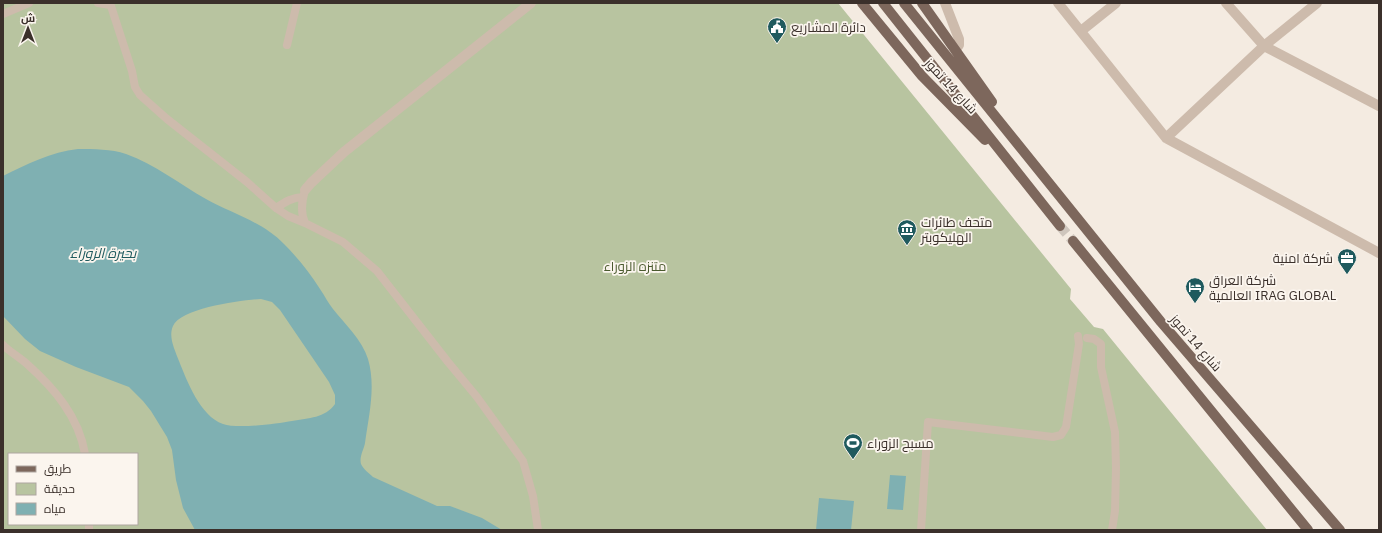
<svg xmlns="http://www.w3.org/2000/svg" width="1382" height="533" font-family="'IBM Plex Sans',Cairo,sans-serif">
<style>
.green{fill:#b8c4a0;fill-rule:evenodd}
.water{fill:#7fb0b2;fill-rule:evenodd}
.lines{fill:none;stroke-linecap:round;stroke-linejoin:round}
.primary-tunnel{stroke:#cfc6bd;stroke-width:10;stroke-dasharray:10 5;stroke-linecap:butt}
.pedestrian{stroke:#cdbbac;stroke-width:8}
.minor{stroke:#cdbbac;stroke-width:10}
.tertiary{stroke:#cdbbac;stroke-width:10}
.primary{stroke:#7d675c;stroke-width:10}
.labels{text-anchor:middle;dominant-baseline:central;stroke-width:3.5;stroke-linejoin:round;paint-order:stroke}
.poi-label{font-size:13px;fill:#3b302b;stroke:#fbf5ee;text-anchor:start}
.street-label{font-size:13px;fill:#3b302b;stroke:#fbf5ee}
.park-label{font-size:13px;fill:#4a5a2e;stroke:#fbf5ee}
.water-label{font-size:14px;font-style:italic;fill:#1f5a5e;stroke:#fbf5ee}
</style>
<rect width="100%" height="100%" fill="#f4ebe1"/>
<!-- green -->
<path class="green" d="M3,3H838L1071,289L1070,299L1094,327L1103,329L1267,530H3ZM9,454H137V524H9Z"/>
<!-- water -->
<path class="water" d="M78,149C94,149 111,149 126,154C155,164 179,184 206,199C231,213 263,222 284,244C297,257 310,273 320,289C325,296 328,303 333,309C345,324 362,340 368,359C376,386 369,415 365,443C364,449 359,457 361,464C363,469 369,473 373,477L437,506H450L482,518L502,530H195L183,508L176,480L172,450L167,437L151,411L143,401L129,387L76,367L40,351L25,339L3,316V176C27,164 51,152 78,149ZM261,299L272,302L280,310L329,382L335,395V404C325,418 309,418 292,421C276,424 237,429 223,424C200,416 187,381 179,361C175,350 168,337 173,326C181,308 242,300 261,299Z
M890,475L906,476L903,510L887,509Z
M819,498L854,501L851,530H816Z"/>
<g class="lines">
<!-- primary-tunnel -->
<path class="primary-tunnel" d="M1060,226L1073,241"/>
<!-- pedestrian -->
<path class="pedestrian" d="M98,3L110,5
M110,3L132,71L135,87L140,95L167,119L247,182L276,208L288,216L305,223
M3,14L29,3
M287,45L297,3
M305,190C302,200 300,212 305,223L343,242L377,271L448,362L477,397L523,461L533,496L538,530
M276,208C285,202 293,197 303,197
M1087,338L1094,339L1101,344V367L1115,432L1116,468L1115,511L1112,530
M3,345C10,352 19,357 27,364C54,388 79,417 85,454
M89,524V530
M921,530L928,422L1053,437L1061,435L1066,427L1079,344L1078,336"/>
<!-- minor -->
<path class="minor" d="M1058,3L1166,138L1379,253
M1226,3L1264,46L1379,106
M1081,31L1116,3
M1166,138L1264,46L1317,3
M305,190L311,183L344,152L531,3"/>
<!-- tertiary -->
<path class="tertiary" d="M945,3L959,39V45L956,49"/>
<!-- primary -->
<path class="primary" d="M862,3L922,76L985,140
M883,3L1060,226
M904,3L1161,322L1340,530
M922,3L992,102
M1073,241L1308,530"/>
</g>
<!-- icons -->
<defs>
<symbol id="civic-pin" viewBox="-11 -11 22 30"><path d="M0 17L-7.5 6A9.5 9.5 0 1 1 7.5 6Z" fill="#1f5a5e" stroke="#fbf5ee"/><path d="M-.6-6.5H3V-4.5H.6V-3L4-1V1h2V6H-6V1h2V-1L-.6-3ZM-1.2 2.5V6h2.4V2.5Z" fill="#fff"/></symbol>
<symbol id="museum-pin" viewBox="-11 -11 22 30"><path d="M0 17L-7.5 6A9.5 9.5 0 1 1 7.5 6Z" fill="#1f5a5e" stroke="#fbf5ee"/><path d="M0-6L6-3V-2H-6V-3ZM-5-1h2V3h-2ZM-1-1h2V3h-2ZM3-1h2V3H3ZM-6 4H6V6H-6Z" fill="#fff"/></symbol>
<symbol id="office-pin" viewBox="-11 -11 22 30"><path d="M0 17L-7.5 6A9.5 9.5 0 1 1 7.5 6Z" fill="#1f5a5e" stroke="#fbf5ee"/><path d="M-6-3h4V-5.5h4V-3h4V5H-6ZM-1-4.5V-3h2v-1.5ZM-6 0V1H6V0Z" fill="#fff"/></symbol>
<symbol id="hotel-pin" viewBox="-11 -11 22 30"><path d="M0 17L-7.5 6A9.5 9.5 0 1 1 7.5 6Z" fill="#1f5a5e" stroke="#fbf5ee"/><path d="M-6-4.5h1.5V1H6V5H4.5V3h-9V5H-6ZM-4 0a1.8 1.8 0 1 1 3.6 0ZM.5 0V-2.5h3Q6-2.5 6 0Z" fill="#fff"/></symbol>
<symbol id="stadium-pin" viewBox="-11 -11 22 30"><path d="M0 17L-7.5 6A9.5 9.5 0 1 1 7.5 6Z" fill="#1f5a5e" stroke="#fbf5ee"/><path d="M0-5a6.5 5 0 1 0 0 10a6.5 5 0 1 0 0-10ZM-3.5-1.8h7v3.6h-7Z" fill="#fff"/></symbol>
</defs>
<g fill-rule="evenodd">
<use href="#civic-pin" x="766" y="16" width="22" height="30"/>
<use href="#museum-pin" x="896" y="218" width="22" height="30"/>
<use href="#office-pin" x="1336" y="247" width="22" height="30"/>
<use href="#hotel-pin" x="1184" y="276" width="22" height="30"/>
<use href="#stadium-pin" x="842" y="432" width="22" height="30"/>
</g>
<g class="labels">
<!-- poi labels -->
<g class="poi-label">
<text x="791" y="27">دائرة المشاريع</text>
<text x="921" y="222">متحف طائرات<tspan x="921" dy="15">الهليكوبتر</tspan></text>
<text x="1333" y="258" text-anchor="end">شركة امنية</text>
<text x="1209" y="280">شركة العراق<tspan x="1209" dy="15">العالمية IRAG GLOBAL</tspan></text>
<text x="867" y="443">مسبح الزوراء</text>
</g>
<!-- street labels -->
<g class="street-label">
<text transform="translate(951 86) rotate(47)">شارع 14 تموز</text>
<text transform="translate(1196 343) rotate(49)">شارع 14 تموز</text>
</g>
<!-- park labels -->
<g class="park-label">
<text x="635" y="266">متنزه الزوراء</text>
</g>
<!-- water labels -->
<g class="water-label">
<text x="103" y="253">بحيرة الزوراء</text>
</g>
</g>
<!-- border -->
<rect width="1382" height="533" fill="none" stroke="#3b302b" stroke-width="8"/>
<!-- legend -->
<rect x="8" y="453" width="130" height="72" fill="#fbf5ee" stroke="#aea6a0"/>
<rect x="16" y="466" width="20" height="6" fill="#7d675c" stroke="#aea6a0"/>
<text x="44" y="473" font-size="12" fill="#3b302b">طريق</text>
<rect x="16" y="483" width="20" height="12" fill="#b8c4a0" stroke="#aea6a0"/>
<text x="44" y="493" font-size="12" fill="#3b302b">حديقة</text>
<rect x="16" y="503" width="20" height="12" fill="#7fb0b2" stroke="#aea6a0"/>
<text x="44" y="513" font-size="12" fill="#3b302b">مياه</text>
<!-- north arrow -->
<g transform="translate(28 28)" stroke="#fbf5ee" stroke-width="3" paint-order="stroke">
<path d="M0-3L7 15L0 10L-7 15Z" fill="#3b302b"/>
<text y="-6" font-size="11" font-weight="bold" text-anchor="middle" fill="#3b302b">ش</text>
</g>
</svg>
